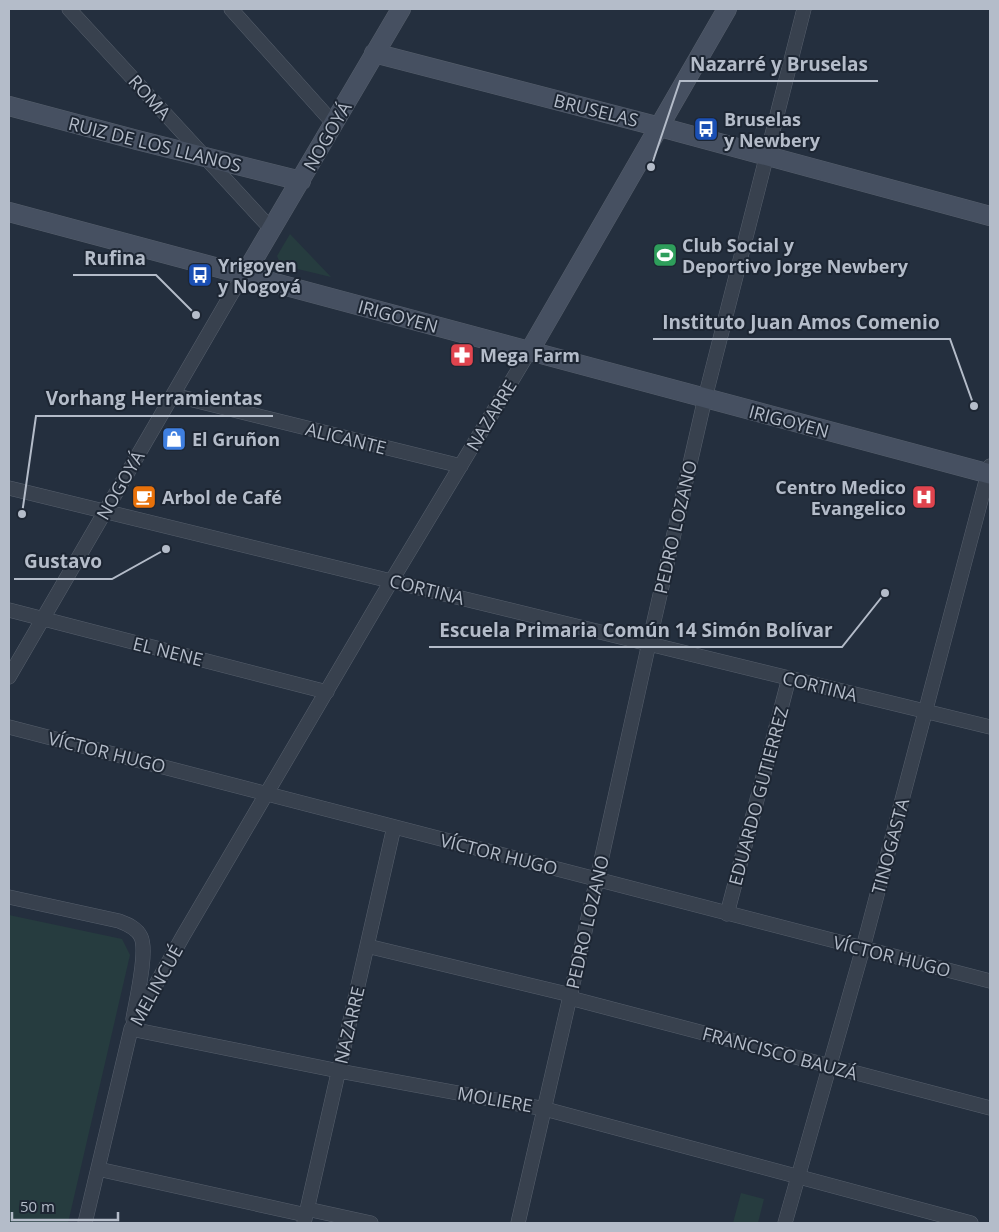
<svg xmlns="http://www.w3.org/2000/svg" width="999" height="1232" font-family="'Open Sans',sans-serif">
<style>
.green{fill:#263c3f}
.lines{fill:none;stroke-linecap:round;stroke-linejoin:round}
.street-casing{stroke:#565f6c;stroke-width:15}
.secondary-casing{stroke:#565f6c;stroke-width:20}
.street{stroke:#38414e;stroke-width:14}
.secondary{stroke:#465061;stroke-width:19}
.labels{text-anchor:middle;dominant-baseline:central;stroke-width:4;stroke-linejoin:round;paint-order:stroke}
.street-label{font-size:18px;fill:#b4bcc9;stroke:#1d2633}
.poi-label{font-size:18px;font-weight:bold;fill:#b4bcc9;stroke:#1d2633;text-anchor:start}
.leader{fill:none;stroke:#b4bcc9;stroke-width:2}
.callout-dot{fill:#b4bcc9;stroke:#1d2633;stroke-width:2}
.callout-label{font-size:19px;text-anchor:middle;font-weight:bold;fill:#b4bcc9;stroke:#1d2633;stroke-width:4;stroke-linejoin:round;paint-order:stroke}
</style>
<rect width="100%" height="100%" fill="#242f3e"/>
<!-- green -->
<path class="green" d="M290,234L331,277L281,265L277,256Z
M9,915L122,939L130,955L68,1223H9Z
M741,1193L764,1199L758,1223H733Z"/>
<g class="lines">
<defs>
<path id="street" d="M69,9L272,230
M231,9L334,124
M173,395L461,466
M9,488L990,727
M9,610L327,692
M9,677L232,293L245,274
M9,727L990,981
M9,897L119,921C127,924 137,928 141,937C148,952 136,1001 133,1019
M727,914L789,678
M367,946L571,995
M570,998L990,1108
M131,1029L339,1071L545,1109L971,1223
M98,1169L306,1215
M307,1209L371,1223
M85,1223L131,1029L183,936L383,595L529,352
M304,1223L394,827
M518,1223L597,879L649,643L705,398L804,9
M785,1223L863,948L990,466"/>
<path id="secondary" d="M374,53L660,127L990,216
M9,106L137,140L301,181
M9,212L990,474
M245,274L401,9
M529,352L727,9"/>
</defs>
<!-- street casing -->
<use href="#street" class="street-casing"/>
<!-- secondary casing -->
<use href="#secondary" class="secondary-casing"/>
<!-- street -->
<use href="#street" class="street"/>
<!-- secondary -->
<use href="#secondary" class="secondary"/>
</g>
<!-- icons -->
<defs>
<symbol id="bus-square" viewBox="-11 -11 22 22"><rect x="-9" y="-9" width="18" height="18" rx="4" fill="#1a4fb4" stroke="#1d2633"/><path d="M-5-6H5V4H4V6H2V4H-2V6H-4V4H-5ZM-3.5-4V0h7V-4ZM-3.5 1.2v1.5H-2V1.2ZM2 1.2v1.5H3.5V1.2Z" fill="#fff"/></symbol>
<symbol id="stadium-square" viewBox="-11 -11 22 22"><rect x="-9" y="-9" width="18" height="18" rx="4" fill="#2e9e5b" stroke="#1d2633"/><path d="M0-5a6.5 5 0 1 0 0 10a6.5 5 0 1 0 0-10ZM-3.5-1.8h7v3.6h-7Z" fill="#fff"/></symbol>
<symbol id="pharmacy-square" viewBox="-11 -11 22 22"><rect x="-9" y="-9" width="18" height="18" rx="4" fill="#e0444e" stroke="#1d2633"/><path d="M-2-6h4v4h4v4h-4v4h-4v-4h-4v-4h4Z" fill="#fff"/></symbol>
<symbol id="shop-square" viewBox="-11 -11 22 22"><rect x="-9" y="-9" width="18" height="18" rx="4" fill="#3f7fe0" stroke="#1d2633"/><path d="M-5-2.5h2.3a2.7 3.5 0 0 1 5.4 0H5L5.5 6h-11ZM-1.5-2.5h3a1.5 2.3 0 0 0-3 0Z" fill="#fff"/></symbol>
<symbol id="cafe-square" viewBox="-11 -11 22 22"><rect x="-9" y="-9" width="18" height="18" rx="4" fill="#e8710a" stroke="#1d2633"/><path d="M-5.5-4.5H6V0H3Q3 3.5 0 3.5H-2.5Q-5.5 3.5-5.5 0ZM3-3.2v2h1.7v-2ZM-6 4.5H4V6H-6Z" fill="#fff"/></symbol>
<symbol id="hospital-square" viewBox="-11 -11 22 22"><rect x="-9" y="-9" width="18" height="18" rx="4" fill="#e0444e" stroke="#1d2633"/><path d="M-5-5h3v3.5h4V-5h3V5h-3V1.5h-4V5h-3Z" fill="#fff"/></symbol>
</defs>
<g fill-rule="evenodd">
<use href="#bus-square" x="692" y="115" width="28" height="28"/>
<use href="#stadium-square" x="651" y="241" width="28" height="28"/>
<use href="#bus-square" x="186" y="261" width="28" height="28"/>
<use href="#pharmacy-square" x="448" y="341" width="28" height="28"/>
<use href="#shop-square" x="160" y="425" width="28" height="28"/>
<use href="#cafe-square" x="130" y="483" width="28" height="28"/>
<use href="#hospital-square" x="910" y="483" width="28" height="28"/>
</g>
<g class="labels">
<!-- street labels -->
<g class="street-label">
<text transform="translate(150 97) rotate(48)">ROMA</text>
<text transform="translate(596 110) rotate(14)">BRUSELAS</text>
<text transform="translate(327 136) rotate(-60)">NOGOYÁ</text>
<text transform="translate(155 144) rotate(14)">RUIZ DE LOS LLANOS</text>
<text transform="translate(398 316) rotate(15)">IRIGOYEN</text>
<text transform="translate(491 415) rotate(-59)">NAZARRE</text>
<text transform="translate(789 421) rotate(15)">IRIGOYEN</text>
<text transform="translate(346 438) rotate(14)">ALICANTE</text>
<text transform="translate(120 485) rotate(-60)">NOGOYÁ</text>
<text transform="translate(675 527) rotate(-77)">PEDRO LOZANO</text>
<text transform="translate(427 589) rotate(14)">CORTINA</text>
<text transform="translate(168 651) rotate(14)">EL NENE</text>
<text transform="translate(820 686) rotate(14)">CORTINA</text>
<text transform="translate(107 752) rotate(14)">VÍCTOR HUGO</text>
<text transform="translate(758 796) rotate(-75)">EDUARDO GUTIERREZ</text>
<text transform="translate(890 846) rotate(-75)">TINOGASTA</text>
<text transform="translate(499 854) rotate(14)">VÍCTOR HUGO</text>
<text transform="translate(587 922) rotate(-77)">PEDRO LOZANO</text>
<text transform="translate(892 956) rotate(14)">VÍCTOR HUGO</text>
<text transform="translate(156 985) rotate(-61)">MELINCUÉ</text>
<text transform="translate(349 1025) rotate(-77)">NAZARRE</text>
<text transform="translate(780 1053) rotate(15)">FRANCISCO BAUZÁ</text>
<text transform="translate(495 1099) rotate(10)">MOLIERE</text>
</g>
<!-- poi labels -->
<g class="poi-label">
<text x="724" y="119">Bruselas<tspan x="724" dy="21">y Newbery</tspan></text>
<text x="682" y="245">Club Social y<tspan x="682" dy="21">Deportivo Jorge Newbery</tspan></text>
<text x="218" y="265">Yrigoyen<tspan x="218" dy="21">y Nogoyá</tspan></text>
<text x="480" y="355">Mega Farm</text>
<text x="192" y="439">El Gruñon</text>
<text x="906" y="487" text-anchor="end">Centro Medico<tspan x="906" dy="21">Evangelico</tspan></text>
<text x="162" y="497">Arbol de Café</text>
</g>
</g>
<!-- callouts -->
<path class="leader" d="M651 167L680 81H878M196 315L156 275H73M974 406L950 339H653M22 514L36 416H273M166 549L112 579H14M885 593L842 647H429"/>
<g class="callout-dot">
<circle cx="651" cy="167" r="5"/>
<circle cx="196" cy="315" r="5"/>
<circle cx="974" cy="406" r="5"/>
<circle cx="22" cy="514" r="5"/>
<circle cx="166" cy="549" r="5"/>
<circle cx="885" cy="593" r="5"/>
</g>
<g class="callout-label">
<text x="779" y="71">Nazarré y Bruselas</text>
<text x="115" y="265">Rufina</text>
<text x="801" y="329">Instituto Juan Amos Comenio</text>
<text x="154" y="405">Vorhang Herramientas</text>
<text x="63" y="568">Gustavo</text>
<text x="636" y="637">Escuela Primaria Común 14 Simón Bolívar</text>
</g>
<!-- border -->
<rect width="999" height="1232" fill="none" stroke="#b4bcc9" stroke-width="20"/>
<!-- scale -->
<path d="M12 1212v8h106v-8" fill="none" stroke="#b4bcc9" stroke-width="2.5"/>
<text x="20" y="1212" font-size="15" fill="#b4bcc9" stroke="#1d2633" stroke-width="4" paint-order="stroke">50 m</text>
</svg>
